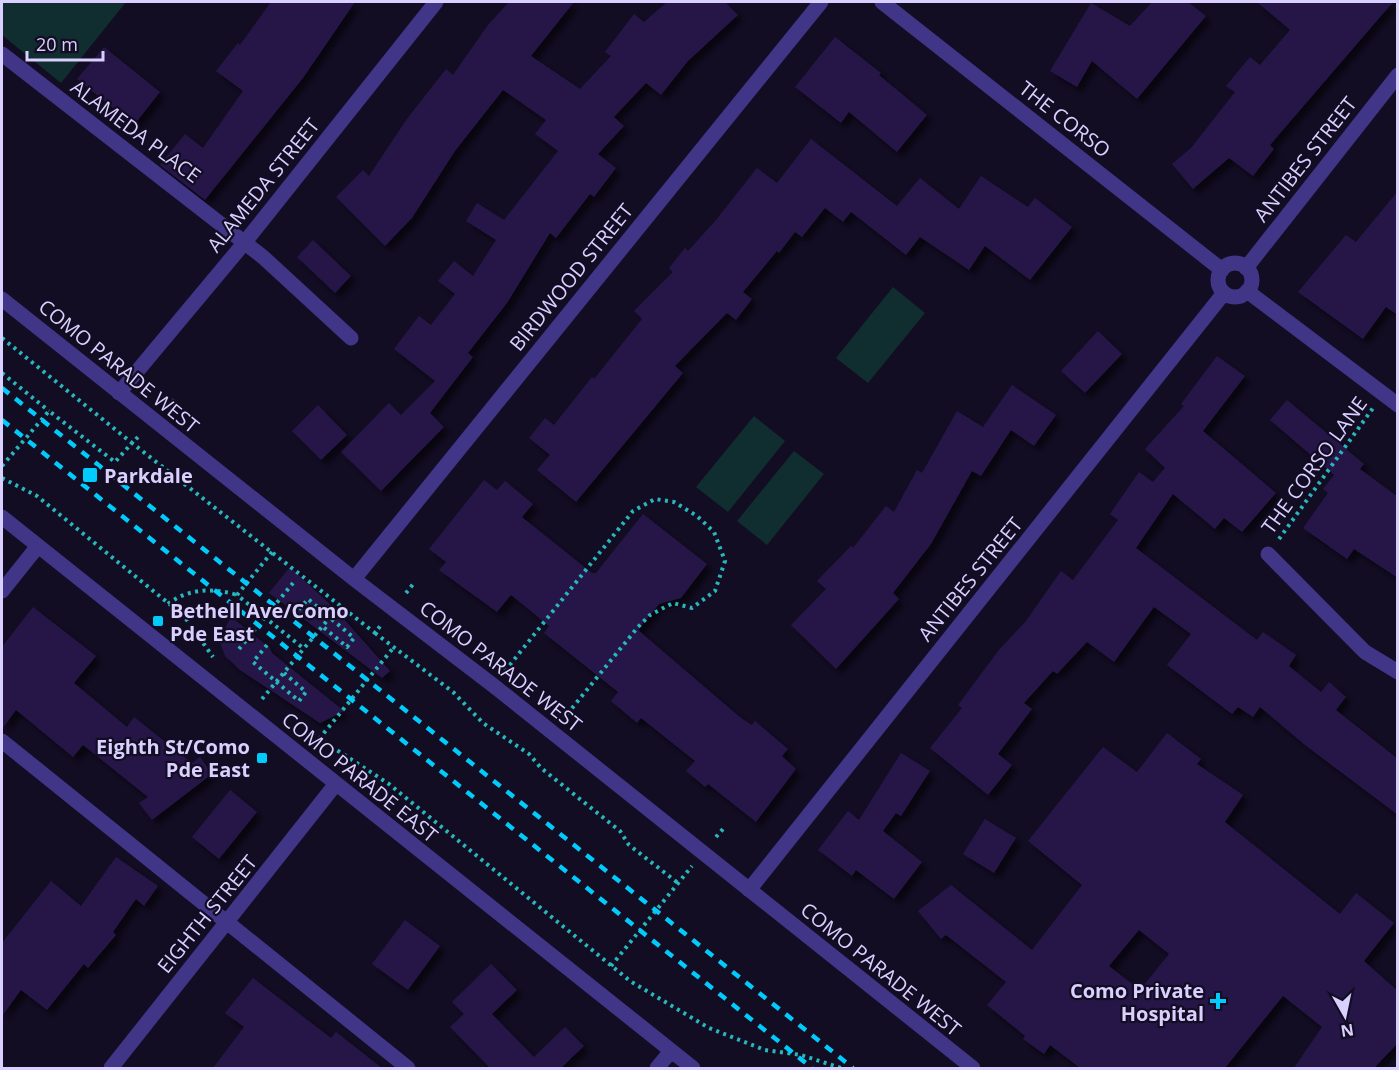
<svg xmlns="http://www.w3.org/2000/svg" width="1399" height="1070" font-family="'Open Sans',sans-serif">
<style>
.green{fill:#102d2f}
.building{fill:#251846;fill-rule:evenodd;filter:url(#shadow)}
.lines{fill:none;stroke-linecap:round;stroke-linejoin:round}
.path{stroke:#27b7bc;stroke-width:4;stroke-dasharray:3 4.5;stroke-linecap:butt}
.minor{stroke:#403586;stroke-width:15}
.rail{stroke:#00cbfb;stroke-width:4.5;stroke-dasharray:9 8;stroke-linecap:butt}
.poi-dot{fill:#00cbfb;stroke:#130d24;stroke-width:2}
.labels{text-anchor:middle;dominant-baseline:central;stroke-width:4.5;stroke-linejoin:round;paint-order:stroke}
.street-label{font-size:20px;fill:#dad0ff;stroke:#130d24}
.poi-label{font-size:20px;font-weight:bold;fill:#dad0ff;stroke:#130d24;text-anchor:start}
</style>
<defs>
<filter id="shadow"><feDropShadow dx="5.5" dy="5.5" stdDeviation="3" flood-color="#0009"/></filter>
</defs>
<rect width="100%" height="100%" fill="#130d24"/>
<!-- green -->
<path class="green" d="M2,2H126L61,83L2,35Z
M893,287L925,313L868,383L836,358Z
M754,416L785,441L728,512L696,487Z
M794,451L824,474L767,545L737,521Z"/>
<!-- building -->
<path class="building" d="M271,2H355L303,78L205,200L160,165L185,134L203,148L243,91L216,71L238,43L240,45Z
M509,2H574L531,56L580,89L611,56L605,52L634,14L644,22L667,2H725L738,15L688,61L661,95L646,83L614,117L624,126L598,154L616,168L594,197L590,194L556,238L550,233L507,303L468,353L473,357L430,413L444,427L381,491L341,452L389,403L401,415L435,381L394,349L419,316L431,325L455,294L438,281L454,261L473,276L496,240L466,221L477,203L504,220L558,151L535,134L546,120L503,90L455,151L412,218L385,246L336,197L363,170L369,176L407,119L446,69L453,75L488,25Z
M1152,2H1188L1206,16L1137,99L1092,61L1077,87L1050,71L1091,3L1130,26Z
M1257,2H1393L1270,145L1274,149L1253,176L1229,158L1193,189L1172,164L1191,148L1235,92L1226,86L1250,57L1260,65L1290,30Z
M835,37L881,73L879,75L927,115L897,152L849,112L841,123L795,87Z
M104,47L160,92L134,125L77,79Z
M811,139L897,206L920,178L959,209L981,176L1028,207L1035,198L1072,227L1030,280L985,246L969,270L920,237L906,255L851,212L843,222L825,208L802,237L795,232L779,253L777,251L743,292L752,299L736,320L727,313L675,366L683,373L576,502L537,470L550,455L529,438L545,418L554,425L592,377L594,379L642,319L634,311L673,272L669,268L685,248L688,251L716,220L757,168L777,183Z
M1398,191V315L1386,307L1363,339L1298,292L1346,235L1356,242Z
M313,240L351,276L335,293L297,257Z
M1098,331L1122,354L1085,393L1061,371Z
M1217,356L1245,376L1203,431L1276,493L1242,532L1224,518L1215,529L1173,494L1136,548L1257,640L1263,632L1296,655L1289,666L1321,692L1329,682L1346,697L1336,710L1398,759V815L1305,745L1260,707L1253,717L1238,707L1232,714L1167,665L1191,634L1154,607L1114,662L1087,642L1057,674L1053,671L1024,703L1032,709L998,754L1012,765L988,795L930,748L962,708L958,705L999,650L1026,621L1061,571L1073,580L1118,520L1110,514L1139,472L1153,482L1165,468L1145,449L1184,406L1181,404Z
M1012,385L1056,415L1034,446L1011,430L981,476L972,471L931,544L893,593L899,599L836,669L791,625L826,589L817,581L851,546L853,548L886,506L894,512L917,470L922,473L957,411L983,427Z
M1287,400L1364,464L1360,469L1398,497V578L1354,549L1347,559L1303,528L1328,493L1323,489L1334,475L1270,420Z
M318,405L347,435L321,460L292,431Z
M484,480L497,490L505,481L533,504L522,517L592,573H596L643,514L707,564L681,598L659,604L638,630L741,718L752,725L755,721L788,749L782,756L796,769L756,822L708,784L705,787L686,771L695,761L641,718L637,723L611,701L618,692L544,633L549,626L511,595L497,612L439,570L446,562L429,549Z
M290,567L335,609L390,671L382,678L269,593Z
M33,607L96,656L74,683L127,727L134,717L192,763L200,757L212,774L152,820L139,803L148,797L83,745L73,757L16,710L2,729V647Z
M231,617L270,648L272,653L344,711L320,723L240,670L225,656L219,640Z
M1167,733L1201,759L1197,764L1243,795L1225,822L1340,914L1356,893L1394,923L1364,961L1398,991V1043L1374,1068H1294L1322,1027L1283,996L1225,1068H1080L1050,1045L1044,1054L1023,1039L1025,1036L987,1005L1006,982L946,935L941,939L918,911L951,885L1032,950L1082,885L1028,841L1103,747L1137,772ZM1139,930L1169,954L1140,990L1109,966Z
M901,753L930,771L901,816L896,813L883,831L922,862L894,899L856,870L852,876L818,850L848,811L859,820Z
M230,790L257,812L219,859L192,837Z
M985,819L1016,838L994,873L963,854Z
M116,857L158,886L144,906L136,899L113,932L116,935L88,968L84,964L47,1010L21,990L2,1016V943L51,881L81,906Z
M405,920L440,946L408,990L372,964Z
M491,964L517,990L492,1014L534,1057L565,1027L584,1046L561,1068H490L450,1027L464,1014L452,1002Z
M253,978L331,1038L336,1032L382,1068H213L244,1027L225,1013Z"/>
<g class="lines">
<!-- path -->
<path class="path" d="M2,338L132,443L141,434
M2,373L49,411
M168,408L175,399
M2,466L49,411L115,462L132,443L375,633L381,625
M2,478L37,496L184,616L213,657
M1279,539L1373,408
M272,552L237,595L303,648
M406,593L414,583
M168,604C188,588 214,588 237,595
M294,615L308,599L354,638L347,647L322,626
M375,633L453,692L483,723L529,754L541,768L620,831L629,845L678,883
M267,645L253,662L299,701L306,692L284,673
M239,649L293,583
M505,671L633,511L655,499L674,502L697,516L714,532L725,561L715,591L692,608L673,603L650,615L638,627L564,718
M262,699L340,605
M306,730L389,784L630,981L709,1028L765,1050L801,1055L841,1068
M319,739L394,647
M716,837L723,829
M611,966L692,866"/>
<!-- minor -->
<path class="minor" d="M882,2L1222,270
M2,54L263,257L351,338
M1218 280a17 17 0 1 1 34 0a17 17 0 1 1-34 0Z
M1246,268L1398,75
M1247,291L1398,405
M2,299L354,579L494,686L973,1068
M119,393L245,242L436,2
M2,517L693,1068
M1268,554L1365,652L1398,672
M354,579L821,2
M2,591L38,546
M2,741L408,1068
M749,890L1224,293
M111,1068L335,785
M657,1068L671,1051"/>
<!-- rail -->
<path class="rail" d="M2,388L853,1068
M2,420L812,1068"/>
</g>
<!-- markers -->
<g class="poi-dot">
<rect x="82" y="467" width="16" height="16" rx="3"/>
<rect x="152" y="615" width="12" height="12" rx="3"/>
<rect x="256" y="752" width="12" height="12" rx="3"/>
<path d="M1215 992h6v6h6v6h-6v6h-6v-6h-6v-6h6z"/>
</g>
<g class="labels">
<!-- street labels -->
<g class="street-label">
<text transform="translate(1065 119) rotate(38)">THE CORSO</text>
<text transform="translate(136 131) rotate(37)">ALAMEDA PLACE</text>
<text transform="translate(1305 159) rotate(-52)">ANTIBES STREET</text>
<text transform="translate(263 185) rotate(-51)">ALAMEDA STREET</text>
<text transform="translate(571 277) rotate(-51)">BIRDWOOD STREET</text>
<text transform="translate(119 366) rotate(39)">COMO PARADE WEST</text>
<text transform="translate(1314 465) rotate(-54)">THE CORSO LANE</text>
<text transform="translate(970 579) rotate(-51)">ANTIBES STREET</text>
<text transform="translate(501 666) rotate(38)">COMO PARADE WEST</text>
<text transform="translate(360 777) rotate(39)">COMO PARADE EAST</text>
<text transform="translate(207 914) rotate(-51)">EIGHTH STREET</text>
<text transform="translate(881 969) rotate(39)">COMO PARADE WEST</text>
</g>
<!-- poi labels -->
<g class="poi-label">
<text x="104" y="475">Parkdale</text>
<text x="170" y="610">Bethell Ave/Como<tspan x="170" dy="23">Pde East</tspan></text>
<text x="250" y="746" text-anchor="end">Eighth St/Como<tspan x="250" dy="23">Pde East</tspan></text>
<text x="1204" y="990" text-anchor="end">Como Private<tspan x="1204" dy="23">Hospital</tspan></text>
</g>
</g>
<!-- border -->
<rect width="1399" height="1070" fill="none" stroke="#dad0ff" stroke-width="6"/>
<!-- north arrow -->
<g transform="translate(1345 1016) rotate(171)" stroke="#130d24" stroke-width="4.5" paint-order="stroke">
<path d="M0-4.5L10 22L0 15L-10 22Z" fill="#dad0ff"/>
<text y="-9" font-size="16" font-weight="bold" text-anchor="middle" fill="#dad0ff">N</text>
</g>
<!-- scale -->
<path d="M27 51v9h76v-9" fill="none" stroke="#dad0ff" stroke-width="3"/>
<text x="36" y="51" font-size="18" fill="#dad0ff" stroke="#130d24" stroke-width="4.5" paint-order="stroke">20 m</text>
</svg>
